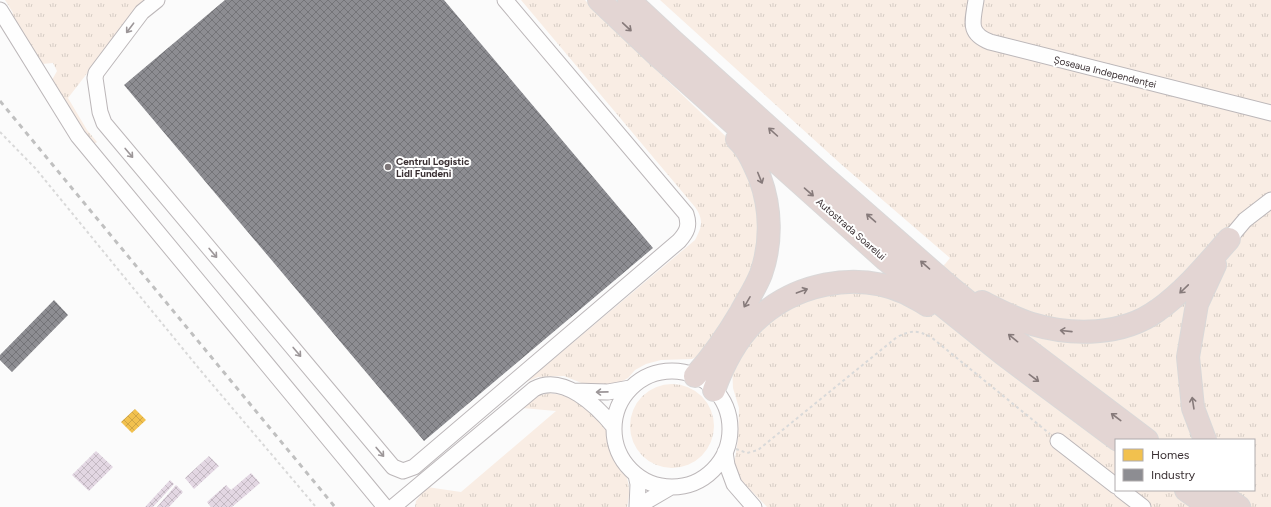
<svg xmlns="http://www.w3.org/2000/svg" width="1271" height="507" font-family="Figtree,sans-serif">
<style>
.grass{fill:url(#grass-tufts);fill-rule:evenodd}
.homes{fill:url(#homes-cross-hatch)}
.industry{fill:url(#industry-cross-hatch)}
.building{fill:url(#building-cross-hatch)}
.lines{fill:none;stroke-linecap:round;stroke-linejoin:round}
.minor-casing{stroke:#bcb7b9;stroke-width:17}
.highway-casing{stroke:#dad8d8;stroke-width:24}
.path{stroke:#d9d9d9;stroke-width:2;stroke-dasharray:3 3;stroke-linecap:butt}
.minor{stroke:#fefefe;stroke-width:15}
.highway{stroke:#e3d5d3;stroke-width:22}
.rail{stroke:#c0c0c0;stroke-width:3;stroke-dasharray:5 5;stroke-linecap:butt}
.oneway{stroke:#867a7a}
.oneway2{stroke:#9c9698}
.poi-dot{fill:#7d7678;stroke:#fff;stroke-width:1.5}
.labels{text-anchor:middle;dominant-baseline:central;stroke-width:4;stroke-linejoin:round;paint-order:stroke}
.street-label{font-size:10px;fill:#392f32;stroke:#fff}
.poi-label{font-size:10px;font-weight:bold;fill:#392f32;stroke:#fff;text-anchor:start}
</style>
<defs>
<pattern id="grass-tufts" width="24" height="20" patternUnits="userSpaceOnUse"><rect width="24" height="20" fill="#f9ede4"/><path d="M3 7l-1-3M5 7V3M7 7l1-3M15 17l-1-3M17 17v-4M19 17l1-3" fill="none" stroke="#d6ccc4"/></pattern>
<pattern id="homes-cross-hatch" width="8" height="8" patternUnits="userSpaceOnUse"><rect width="8" height="8" fill="#f2c14e"/><path d="M0 0l8 8M0 8l8-8" fill="none" stroke="#d0a645"/></pattern>
<pattern id="industry-cross-hatch" width="8" height="8" patternUnits="userSpaceOnUse"><rect width="8" height="8" fill="#8d8d92"/><path d="M0 0l8 8M0 8l8-8" fill="none" stroke="#747478"/></pattern>
<pattern id="building-cross-hatch" width="8" height="8" patternUnits="userSpaceOnUse"><rect width="8" height="8" fill="#e3d7e3"/><path d="M0 0l8 8M0 8l8-8" fill="none" stroke="#c4b9c3"/></pattern>
</defs>
<rect width="100%" height="100%" fill="#fbfbfb"/>
<!-- grass -->
<path class="grass" d="M5,0H144L68,98L87,130L97,142L93,145L77,124L52,80L57,71L53,63L42,64L11,15L13,13Z
M521,0H585L604,20L741,151L756,183L763,238L743,296L701,355L692,359L661,360L646,364L635,370L628,378L615,385L589,386L564,376L538,377L526,382L695,240C702,227 704,220 695,207Z
M660,0H1271V507H767L737,476L734,465L738,439L739,408L733,388L732,367L765,321L818,294L879,291L914,302L950,258L842,165ZM1116,440H1254V490H1116Z
M630 426a42 42 0 1 1 84 0a42 42 0 1 1-84 0Z
M549,393C574,396 593,407 606,429C610,436 610,445 614,452C625,475 633,480 627,507H415L416,501L427,487L461,492L556,411L522,408L538,396Z"/>
<!-- homes -->
<path class="homes" d="M135,409L146,420L132,433L121,422Z"/>
<!-- industry -->
<path class="industry" d="M225,0H444L653,248L424,441L124,85Z
M54,300L68,315L12,372L0,360V355Z"/>
<!-- building -->
<path class="building" d="M96,451L113,467L89,491L72,475Z
M209,456L219,466L194,489L185,478Z
M251,473L260,483L232,507H211L207,502L226,485L231,490Z
M170,480L174,484L153,507H145Z
M176,485L183,492L169,507H157Z"/>
<g class="lines">
<defs>
<path id="minor" d="M157,0L142,12L96,73L95,78L100,112L104,123L393,467L403,471L414,467L679,241C687,232 690,226 686,214L505,0
M976,0C973,21 967,33 990,42L1271,113
M0,10L78,136L385,507
M1229,239L1245,220L1271,200
M614 429a58 58 0 1 1 116 0a58 58 0 1 1-116 0Z
M574,391L608,392L630,388
M1058,441L1116,486
M725,452L727,465L734,484L754,507
M636,475L638,484L637,507
M1121,490L1143,507
M393,507L534,389C563,373 597,406 614,427
M639,507L647,501L671,487"/>
<path id="highway" d="M599,0L655,53L886,260L1003,354L1118,440
M629,0L673,41L823,176L950,287L1016,341L1147,440
M982,302C998,310 1015,319 1032,324C1072,336 1123,336 1158,310C1185,291 1207,264 1229,239
M695,376C714,355 727,336 741,312C748,299 756,287 761,274C772,243 771,208 760,178C754,164 748,149 737,139
M714,390C723,365 735,341 754,322C793,284 855,270 906,293C913,297 920,300 927,305
M1205,440L1193,408L1188,357L1197,304L1215,265
M1186,490L1210,507
M1215,490L1239,507"/>
</defs>
<!-- minor casing -->
<use href="#minor" class="minor-casing"/>
<!-- highway casing -->
<use href="#highway" class="highway-casing"/>
<!-- path -->
<path class="path" d="M0,132L36,169L201,371L316,507
M736,449L747,453L758,450L897,337C911,330 917,330 931,337L1050,434"/>
<!-- minor -->
<use href="#minor" class="minor"/>
<!-- highway -->
<use href="#highway" class="highway"/>
<!-- rail -->
<path class="rail" d="M0,101L335,507"/>
</g>
<!-- one-way arrows -->
<defs><path id="oneway-shaft" d="M-6 0H5M1.5-3L5.5 0L1.5 3" fill="none" stroke-width="1.6" stroke-linecap="round" stroke-linejoin="round"/></defs>
<g class="oneway">
<use href="#oneway-shaft" transform="translate(627 27) rotate(43)"/>
<use href="#oneway-shaft" transform="translate(773 132) rotate(-138)"/>
<use href="#oneway-shaft" transform="translate(760 178) rotate(68)"/>
<use href="#oneway-shaft" transform="translate(809 192) rotate(41)"/>
<use href="#oneway-shaft" transform="translate(871 218) rotate(-139)"/>
<use href="#oneway-shaft" transform="translate(925 265) rotate(-139)"/>
<use href="#oneway-shaft" transform="translate(1184 289) rotate(136)"/>
<use href="#oneway-shaft" transform="translate(802 291) rotate(-20)"/>
<use href="#oneway-shaft" transform="translate(747 302) rotate(120)"/>
<use href="#oneway-shaft" transform="translate(1066 331) rotate(-174)"/>
<use href="#oneway-shaft" transform="translate(1013 338) rotate(-141)"/>
<use href="#oneway-shaft" transform="translate(1034 378) rotate(37)"/>
<use href="#oneway-shaft" transform="translate(1193 403) rotate(-99)"/>
<use href="#oneway-shaft" transform="translate(1116 417) rotate(-143)"/>
</g>
<g class="oneway2">
<use href="#oneway-shaft" transform="translate(130 28) rotate(127)"/>
<use href="#oneway-shaft" transform="translate(129 153) rotate(50)"/>
<use href="#oneway-shaft" transform="translate(213 253) rotate(50)"/>
<use href="#oneway-shaft" transform="translate(297 352) rotate(50)"/>
<use href="#oneway-shaft" transform="translate(602 392) rotate(179)"/>
<use href="#oneway-shaft" transform="translate(380 452) rotate(50)"/>
</g>
<!-- markers -->
<circle class="poi-dot" cx="388" cy="167" r="4"/>
<g class="labels">
<!-- street labels -->
<g class="street-label">
<text transform="translate(1105 72) rotate(14)">Șoseaua Independenței</text>
<text transform="translate(851 229) rotate(41)">Autostrada Soarelui</text>
</g>
<!-- poi labels -->
<g class="poi-label">
<text x="396" y="161">Centrul Logistic<tspan x="396" dy="12">Lidl Fundeni</tspan></text>
</g>
</g>
<!-- legend -->
<rect x="1115" y="439" width="140" height="52" fill="#ffffff" stroke="#b0acad"/>
<rect x="1123" y="449" width="20" height="12" fill="#f2c14e" stroke="#b0acad"/>
<text x="1151" y="459" font-size="12" fill="#392f32">Homes</text>
<rect x="1123" y="469" width="20" height="12" fill="#8d8d92" stroke="#b0acad"/>
<text x="1151" y="479" font-size="12" fill="#392f32">Industry</text>
</svg>
